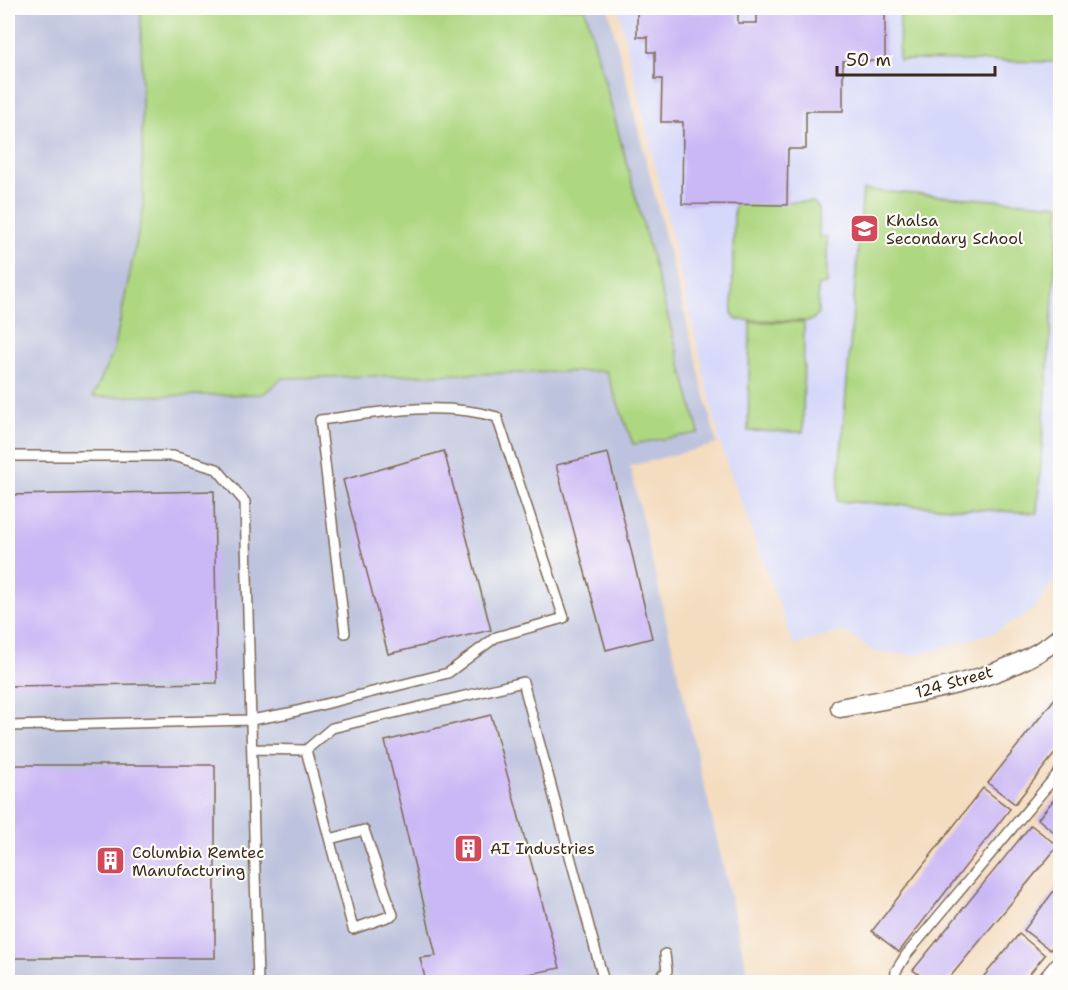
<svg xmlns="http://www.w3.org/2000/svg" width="1068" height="990" font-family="'Shantell Sans',sans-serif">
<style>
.built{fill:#d5d8f9}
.industrial{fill:#bdc3de}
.green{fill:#aed781;stroke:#748050;stroke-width:1.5}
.building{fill:#cab7f5}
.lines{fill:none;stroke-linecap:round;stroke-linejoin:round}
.service-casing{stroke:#7c6856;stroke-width:12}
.minor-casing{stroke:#7c6856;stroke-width:21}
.service{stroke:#fff;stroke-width:9}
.minor{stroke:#fff;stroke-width:18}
.labels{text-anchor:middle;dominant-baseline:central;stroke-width:4.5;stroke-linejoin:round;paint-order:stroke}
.poi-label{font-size:16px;fill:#3b2a1e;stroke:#fdfcf7;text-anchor:start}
.street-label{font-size:16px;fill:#3b2a1e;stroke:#fdfcf7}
</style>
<rect width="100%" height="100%" fill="#fdfcf7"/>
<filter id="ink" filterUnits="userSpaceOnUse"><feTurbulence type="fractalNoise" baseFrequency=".0167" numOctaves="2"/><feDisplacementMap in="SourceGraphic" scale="12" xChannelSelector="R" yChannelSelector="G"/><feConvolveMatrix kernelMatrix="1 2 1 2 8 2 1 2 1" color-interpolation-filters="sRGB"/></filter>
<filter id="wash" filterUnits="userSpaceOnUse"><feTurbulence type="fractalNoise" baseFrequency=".008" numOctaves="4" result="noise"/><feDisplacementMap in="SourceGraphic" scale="24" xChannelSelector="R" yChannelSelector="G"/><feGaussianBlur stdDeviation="1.35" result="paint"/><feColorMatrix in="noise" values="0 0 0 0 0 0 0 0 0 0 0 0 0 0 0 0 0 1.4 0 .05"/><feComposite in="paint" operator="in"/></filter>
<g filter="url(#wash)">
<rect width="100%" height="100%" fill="#f4dcbf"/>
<!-- built -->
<path class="built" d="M618,8H1060V574L1032,611L995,632L918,655L875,652L844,631L794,645L722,450Z"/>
<!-- industrial -->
<path class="industrial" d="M8,8H608L717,444L630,466L750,982H8Z"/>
<!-- green -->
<path class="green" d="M141,8H585L699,433L633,444L606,371L282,378L263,394L93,397L114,350L143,210Z
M900,8H1060V62L899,60Z
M863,190L1060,205L1037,513L837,501Z
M737,202H814L819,209V237H827V284L818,285V314L811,321L737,320L732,313L734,208Z
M750,322H804L803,432L748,431Z"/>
<g id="blocks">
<!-- building -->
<path class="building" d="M637,8H690V13H738V23H757V9L885,8V61H843V111H806V149H788L787,205L682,204L683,122H661L662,79H655V52H648V37H637Z
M444,451L491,630L388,654L343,480Z
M608,453L652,638L606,650L556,465Z
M214,491L217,683L8,686V495Z
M1060,692V747L1015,804L988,783Z
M491,715L560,968L486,982H426L420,958L436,956L385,741Z
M8,765H215V958H8Z
M983,788L1010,809L899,952L872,931Z
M1060,792V837L1038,819Z
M1031,825L1058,846L946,982H929L913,970Z
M1060,883V936L1050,950L1024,930Z
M1019,934L1045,955L1023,982H979Z"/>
</g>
</g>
<g filter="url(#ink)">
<use href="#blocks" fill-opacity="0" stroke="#7c6856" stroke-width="1.5"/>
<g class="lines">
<defs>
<path id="service" d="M8,456H173L217,469L245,502L258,982
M8,726L251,720L289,713L448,673L496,637L564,618L497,417C440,400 378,413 320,420L345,633
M252,749L306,750L332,728L523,682L604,982
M306,750L353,929L393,915L364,830L330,839
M655,982L667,971L665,954
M895,982L896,971L906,955L1060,771
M1040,982L1060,958"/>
<path id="minor" d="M840,708C907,695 1007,682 1060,637"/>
</defs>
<!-- service casing -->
<use href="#service" class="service-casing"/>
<!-- minor casing -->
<use href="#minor" class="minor-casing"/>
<!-- service -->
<use href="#service" class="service"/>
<!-- minor -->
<use href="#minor" class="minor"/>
</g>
</g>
<!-- icons -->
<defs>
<symbol id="school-square" viewBox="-11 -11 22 22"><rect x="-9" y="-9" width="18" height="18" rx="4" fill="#d1495b" stroke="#fdfcf7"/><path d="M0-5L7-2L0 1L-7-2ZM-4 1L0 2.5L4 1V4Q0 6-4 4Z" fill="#fff"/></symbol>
<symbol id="building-square" viewBox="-11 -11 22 22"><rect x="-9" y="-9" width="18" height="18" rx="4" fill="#d1495b" stroke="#fdfcf7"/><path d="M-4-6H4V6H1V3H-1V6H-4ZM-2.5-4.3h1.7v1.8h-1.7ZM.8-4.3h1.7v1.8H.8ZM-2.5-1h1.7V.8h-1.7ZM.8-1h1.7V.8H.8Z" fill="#fff"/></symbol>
</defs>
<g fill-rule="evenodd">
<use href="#school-square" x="848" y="212" width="33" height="33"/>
<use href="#building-square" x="452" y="832" width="33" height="33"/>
<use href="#building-square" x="94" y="844" width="33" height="33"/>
</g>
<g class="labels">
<!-- poi labels -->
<g class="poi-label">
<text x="886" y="220">Khalsa<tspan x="886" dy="18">Secondary School</tspan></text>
<text x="490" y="848">AI Industries</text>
<text x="132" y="852">Columbia Remtec<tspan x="132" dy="18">Manufacturing</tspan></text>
</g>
<!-- street labels -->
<g class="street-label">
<text transform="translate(954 682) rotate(-16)">124 Street</text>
</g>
</g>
<!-- margin -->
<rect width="1068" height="990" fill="none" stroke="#fdfcf7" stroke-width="30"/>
<!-- scale -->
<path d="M837 66v9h158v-9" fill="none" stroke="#3b2a1e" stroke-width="3"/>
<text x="846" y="66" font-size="18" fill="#3b2a1e" stroke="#fdfcf7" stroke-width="4.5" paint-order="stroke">50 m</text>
</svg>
